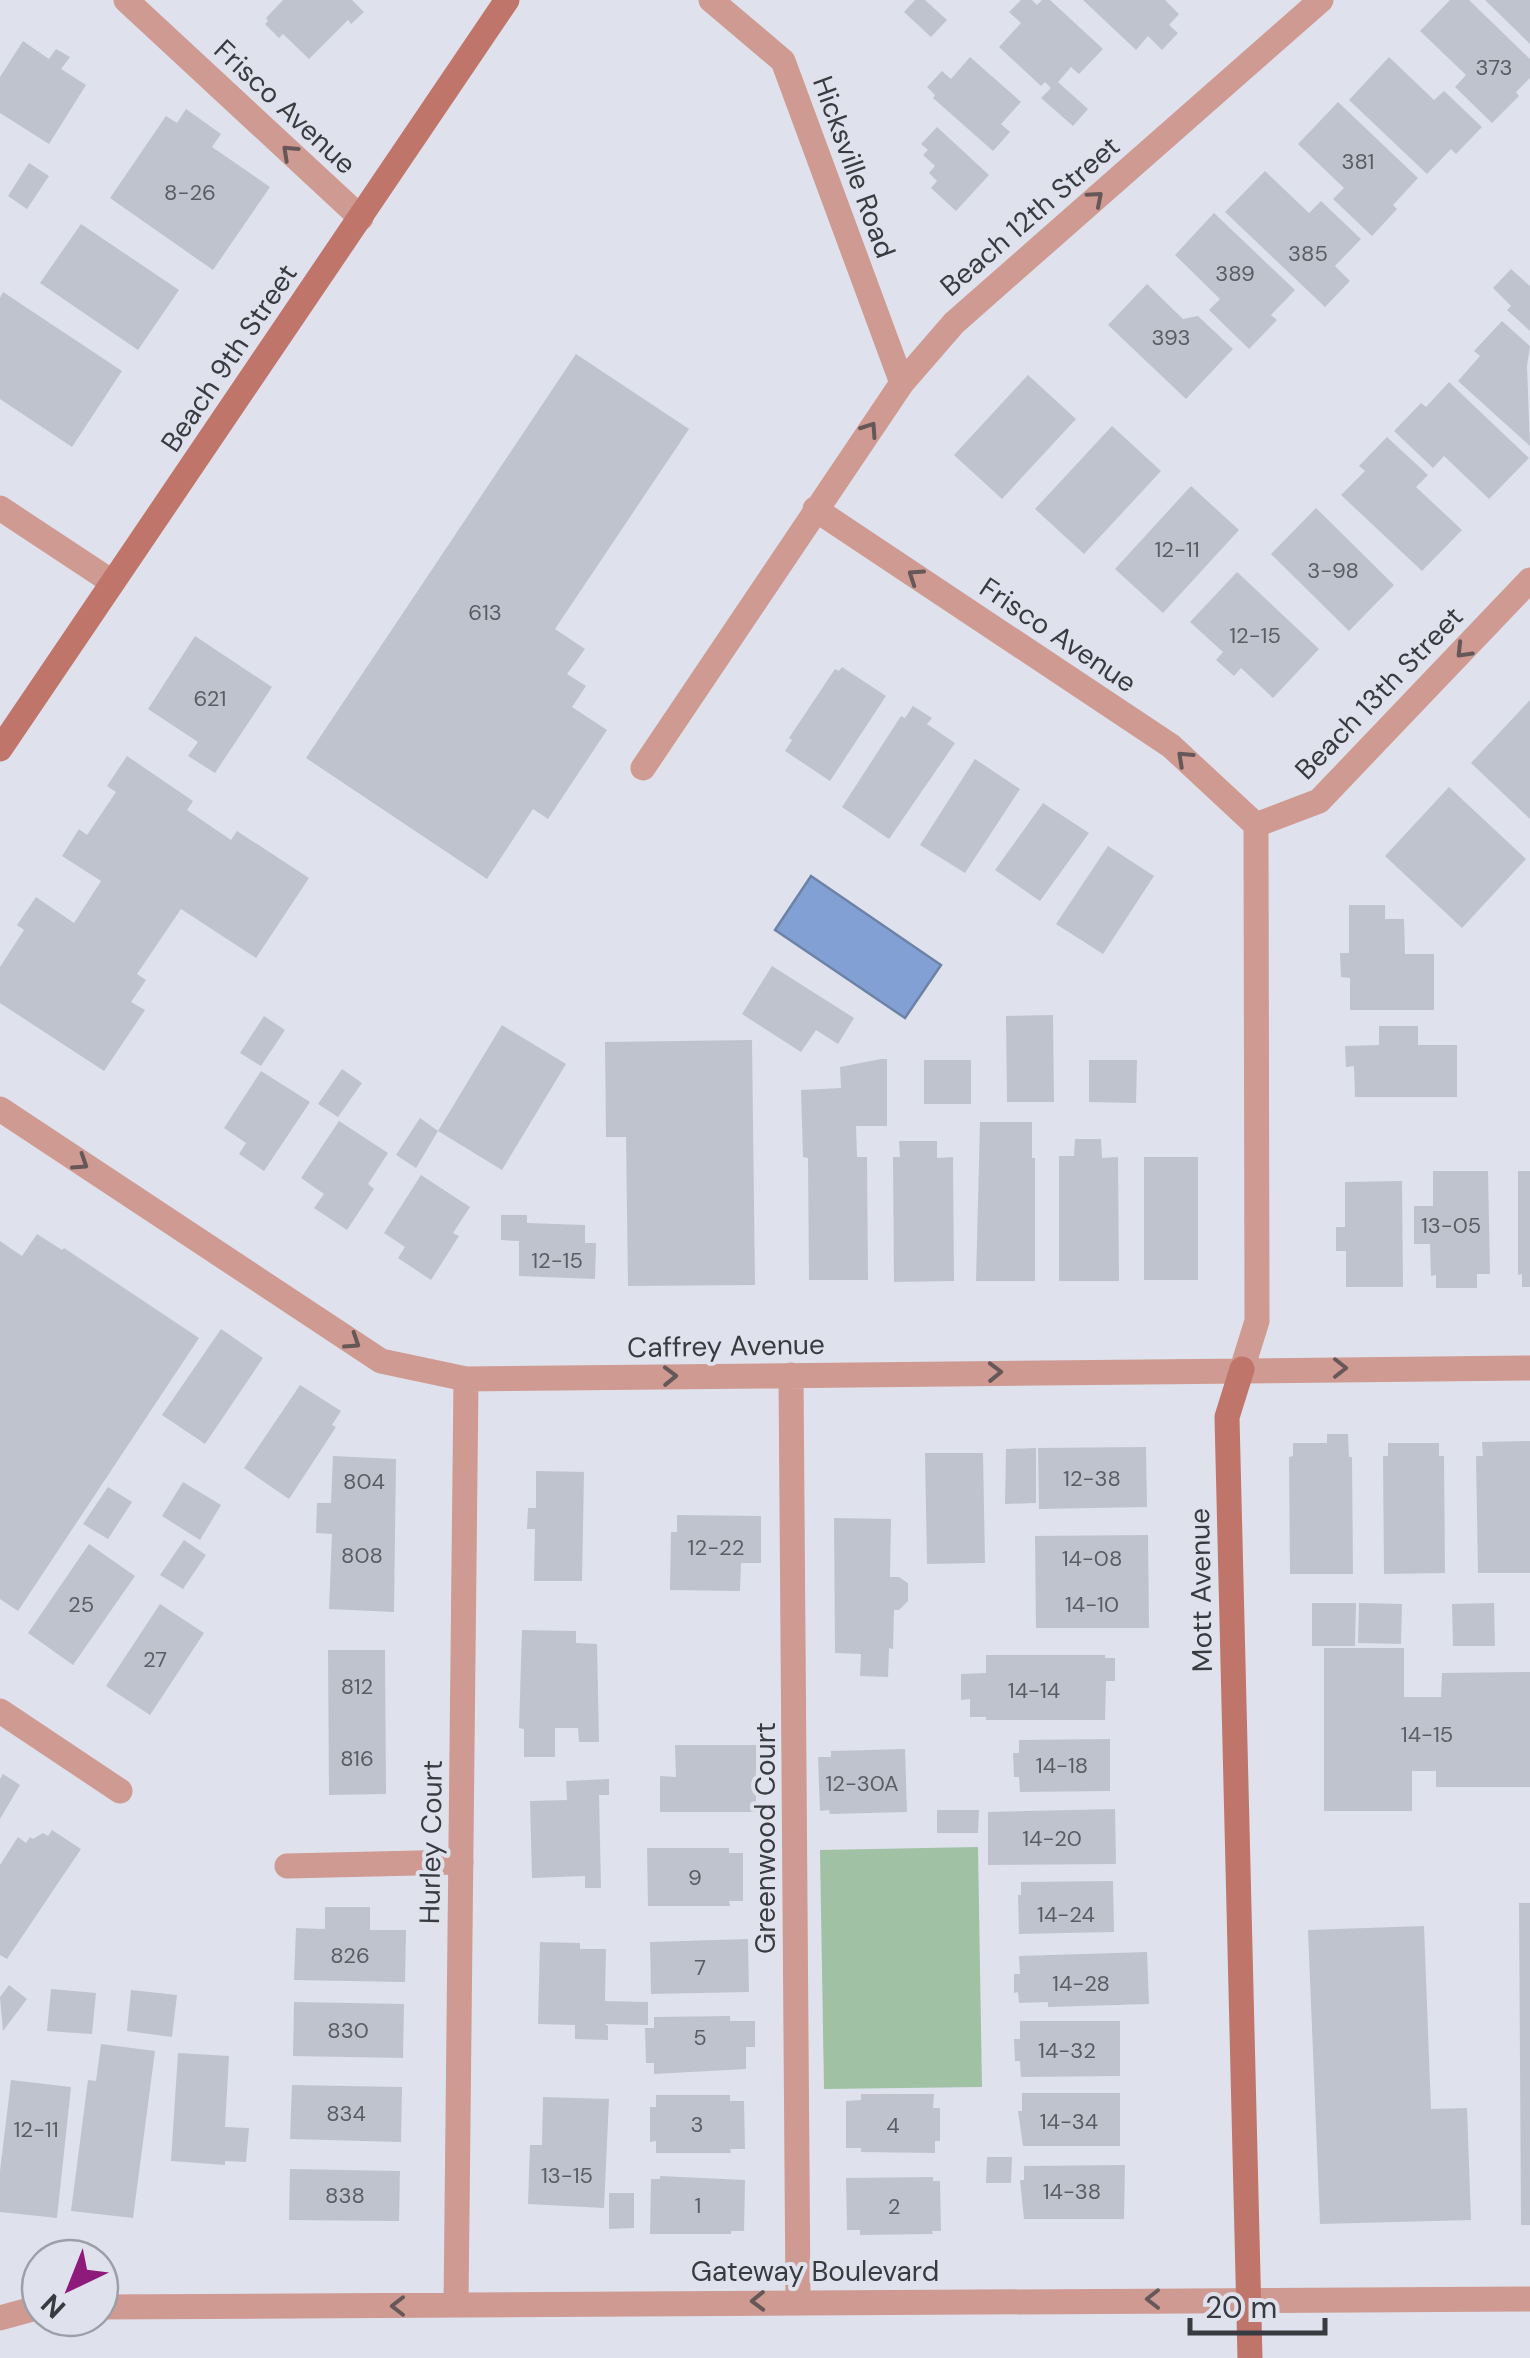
<svg xmlns="http://www.w3.org/2000/svg" width="1530" height="2358" font-family="'DM Sans',sans-serif">
<style>
.green{fill:#a0c1a4}
.water{fill:#82a0d3;stroke:#6c82a7;stroke-width:2.5}
.building{fill:#bfc3ce}
.lines{fill:none;stroke-linecap:round;stroke-linejoin:round}
.lane{stroke:#ce9a91;stroke-width:25}
.street{stroke:#ce9a91;stroke-width:25}
.secondary{stroke:#c0756a;stroke-width:25}
.oneway{stroke:#665858}
.labels{text-anchor:middle;dominant-baseline:central;stroke-width:8;stroke-linejoin:round;paint-order:stroke}
.number-label{font-size:22px;fill:#5b5d64}
.street-label{font-size:28px;fill:#3a3b40;stroke:#dfe2ed}
</style>
<rect width="100%" height="100%" fill="#dfe2ed"/>
<!-- green -->
<path class="green" d="M978,1847L982,2087L824,2089L820,1850Z"/>
<!-- water -->
<path class="water" d="M811,876L941,965L905,1018L775,930Z"/>
<!-- building -->
<path class="building" d="M283,0H352L364,12L351,24L348,20L309,59L283,34L279,38L265,24L268,21L266,18Z
M915,0H925L947,20L931,37L904,12Z
M1021,0H1032L1037,5L1042,0H1050L1103,49L1079,74L1071,67L1058,82L1088,109L1073,126L1041,98L1051,88L1045,82L1041,86L999,47L1021,23L1009,12Z
M1083,0H1165L1179,14L1169,25L1178,33L1162,50L1148,36L1136,50Z
M1450,0H1469L1530,59V78L1516,92L1519,96L1492,123L1455,87L1466,75L1420,31Z
M1485,0H1530V44Z
M23,41L49,59L56,49L70,57L61,69L86,85L49,144L0,113V77Z
M970,57L1021,102L1001,124L1010,132L993,151L933,98L935,95L927,87L942,71L951,79Z
M1389,57L1434,100L1444,91L1482,127L1456,154L1451,149L1427,174L1349,100Z
M1338,102L1418,178L1393,205L1397,209L1372,236L1333,199L1344,188L1298,144Z
M186,109L221,134L212,147L270,187L213,270L110,198L166,116L177,123Z
M937,127L989,175L956,211L931,188L937,181L929,173L935,166L923,155L928,150L921,144Z
M29,163L49,176L27,209L8,196Z
M1265,171L1309,213L1321,201L1361,239L1335,266L1350,281L1325,307L1225,212Z
M1214,213L1295,290L1271,315L1277,320L1249,349L1209,310L1220,299L1175,255Z
M81,224L179,290L138,350L40,283Z
M1511,269L1530,286V331L1507,310L1511,306L1493,288Z
M1147,284L1183,319L1198,316L1233,349L1186,399L1108,325Z
M3,292L122,371L72,447L0,399V298Z
M1502,321L1530,346L1527,366L1530,446L1458,381L1480,356L1474,351Z
M576,354L689,429L555,629L585,649L567,674L586,686L572,707L607,730L548,819L533,809L487,879L306,758Z
M1028,375L1076,419L1002,499L954,455Z
M1449,382L1529,458L1489,499L1444,456L1433,468L1394,431L1421,403L1426,407Z
M1112,426L1161,471L1084,554L1035,509Z
M1387,437L1428,475L1416,487L1462,530L1422,571L1341,495L1365,471L1359,466Z
M1191,486L1239,530L1163,613L1115,569Z
M1316,508L1394,585L1349,631L1271,554Z
M1237,572L1319,649L1273,698L1241,668L1234,676L1216,660L1223,652L1190,622Z
M195,636L272,687L215,773L188,756L198,742L148,709Z
M842,667L886,696L830,781L785,751L792,740L789,738L835,669L839,671Z
M1530,700V819L1471,763Z
M913,706L932,718L927,724L955,743L889,839L842,807L901,716L905,718Z
M127,756L193,801L187,810L231,840L237,831L309,878L256,958L181,909L137,974L146,980L131,1002L145,1010L104,1071L0,1003V967L24,930L17,925L36,897L74,923L101,881L62,856L79,829L87,835L116,792L107,786Z
M975,759L1020,789L965,873L920,845Z
M1449,787L1526,859L1462,928L1385,856Z
M1043,803L1089,833L1040,901L995,870Z
M1108,846L1154,876L1103,954L1056,924Z
M1349,905H1385V919H1404L1405,954H1434V1010H1350V978L1341,977L1340,953H1349Z
M772,966L854,1018L838,1044L816,1030L801,1052L742,1014Z
M1053,1015L1054,1102H1007L1006,1016Z
M264,1016L285,1030L261,1066L240,1053Z
M502,1025L566,1064L502,1170L438,1131Z
M1379,1026H1418V1045H1457V1097H1355L1354,1066L1346,1067L1345,1046L1379,1045Z
M752,1040L755,1285L628,1286L626,1137H606L605,1042Z
M881,1059H887V1126H856L857,1157H867L868,1280H809L808,1158L803,1157L801,1090L841,1088L840,1067Z
M924,1060H971V1104H924Z
M1089,1060H1137L1136,1103L1089,1102Z
M342,1069L362,1083L338,1117L318,1104Z
M261,1071L310,1102L264,1171L239,1154L246,1143L224,1128Z
M420,1118L438,1131L416,1168L396,1155Z
M339,1121L388,1153L368,1184L374,1189L347,1230L314,1208L324,1194L301,1178Z
M980,1122H1032V1158H1035V1281H976Z
M1075,1139H1101L1102,1158L1118,1157L1119,1281H1059V1156H1074Z
M899,1141H937V1158L953,1157L954,1281L894,1282L893,1157H900Z
M1144,1157H1198V1280H1144Z
M1433,1171H1488L1490,1274H1477V1288H1436V1275L1431,1276L1430,1244H1414V1206H1433Z
M1518,1171H1530V1287H1522V1274L1518,1275Z
M421,1175L470,1207L453,1233L459,1236L431,1280L398,1258L405,1247L384,1233Z
M1402,1181L1403,1287H1346V1251H1336V1227H1345V1182Z
M501,1215H527V1223L585,1225V1243H596L595,1279L519,1276V1241L501,1240Z
M37,1234L62,1250L64,1248L199,1338L18,1611L0,1599V1241L22,1256Z
M221,1329L263,1358L205,1444L162,1415Z
M300,1385L341,1411L332,1425L336,1427L289,1499L244,1468Z
M1327,1434H1348L1349,1457H1352L1353,1574H1290L1289,1457L1293,1456V1443H1327Z
M1530,1441V1573H1478L1476,1456H1483L1482,1442Z
M1388,1443H1439V1456H1444L1445,1573L1384,1574L1383,1456H1388Z
M1146,1447L1147,1507L1039,1509L1038,1448Z
M1036,1448V1503L1005,1504L1006,1449Z
M925,1453H983L985,1563L927,1564Z
M333,1456L396,1459L394,1612L329,1609L332,1534L316,1533L317,1503H331Z
M536,1471L584,1472L582,1581H534L535,1529H527L528,1508H536Z
M183,1482L221,1505L200,1540L162,1516Z
M108,1487L132,1502L108,1539L83,1524Z
M677,1515L761,1516V1563H741L740,1591L670,1590L671,1532H677Z
M834,1518L891,1519L890,1577H899L908,1583V1601L899,1610H894L893,1649L889,1648L888,1677L860,1676L861,1654L835,1653Z
M1148,1535L1149,1628H1036L1035,1536Z
M184,1540L206,1555L183,1589L160,1575Z
M89,1544L135,1576L73,1665L28,1633Z
M1312,1603H1356L1355,1646H1312Z
M1359,1603L1402,1604L1401,1644L1358,1643Z
M1494,1603L1495,1646H1453L1452,1604Z
M160,1604L204,1633L150,1715L106,1686Z
M522,1630L576,1631V1643L597,1644L599,1742H579L578,1728H555V1757H524V1729L519,1728Z
M1324,1648H1404V1697H1441L1442,1673L1530,1672V1787H1436V1771H1412V1811H1324Z
M328,1650H385L386,1794L329,1795Z
M986,1655H1105V1658H1115V1681H1106L1105,1720H986V1717H970V1699L961,1700V1674L986,1673Z
M1110,1739V1791L1020,1792L1019,1777H1014L1013,1753H1019V1740Z
M675,1745H756V1812H660V1776L676,1777Z
M905,1749L907,1812L830,1814L829,1810L820,1811L818,1757H831V1751Z
M3,1774L20,1785L0,1819V1779Z
M609,1779V1795H599L601,1888H585V1876L532,1878L530,1801L567,1800L566,1781Z
M1115,1809L1116,1864L988,1865V1812Z
M937,1810H979L978,1833H937Z
M52,1830L81,1849L7,1959L0,1955V1865L18,1837L26,1843L30,1837L33,1839L43,1833L48,1836Z
M647,1848H729V1853H743V1901H729L730,1906H648Z
M1113,1881L1114,1932L1019,1934L1018,1895H1021V1882Z
M1519,1903H1530V2225H1521Z
M325,1907H370V1930H406L405,1982L294,1980L296,1928L325,1929Z
M1424,1926L1431,2109L1467,2108L1471,2220L1320,2224L1308,1930Z
M748,1939L749,1992L651,1994L650,1942Z
M540,1942L580,1943V1949H606L605,2001L648,2002V2025L605,2024L608,2026V2040L575,2039V2025L538,2024Z
M1147,1952L1149,2004L1048,2007V2002L1019,2003L1018,1992L1014,1993V1974H1020L1019,1956Z
M9,1985L27,1999L3,2031L0,1997Z
M51,1989L96,1993L92,2034L47,2031Z
M131,1990L177,1995L172,2037L127,2031Z
M294,2002L404,2004L403,2058L293,2056Z
M730,2016V2021H755V2047H746V2069L654,2074V2063H646L645,2028H654V2017Z
M1020,2021H1120V2076L1021,2077L1020,2061H1015L1014,2039H1020Z
M101,2044L155,2051L133,2218L71,2211L88,2080L96,2081Z
M178,2053L229,2056L225,2127L249,2128L246,2162L225,2161V2165L171,2161Z
M11,2080L71,2087L57,2218L0,2212V2171Z
M292,2085L402,2087L401,2142L290,2139Z
M1022,2093H1120V2146H1023L1018,2111H1022Z
M861,2094H934L933,2108H940V2141H935V2153L861,2152V2148H846V2101L861,2100Z
M656,2095H730V2101H744L745,2149H730L731,2153H656V2141L650,2142V2107H656Z
M543,2097L609,2099L604,2208L528,2204L530,2145H542Z
M987,2157H1012L1011,2183H986Z
M1125,2165L1124,2219H1024L1020,2180H1024V2166Z
M290,2169L400,2171L399,2221L289,2220Z
M660,2176L745,2180L744,2231H731V2234H650L651,2179H660Z
M933,2177V2181H940L941,2231H932L933,2234L860,2235V2230H847L846,2178Z
M609,2193H634V2228L609,2229Z"/>
<g class="lines">
<!-- lane -->
<path class="lane" d="M287,1866L461,1862"/>
<!-- street -->
<path class="street" d="M126,0L361,218
M711,0L783,61L902,383
M0,508L112,582
M815,509L1171,746L1256,825
M643,768L902,383L954,323L1321,0
M1256,825L1319,801L1530,580
M0,1109L381,1361L466,1379L1530,1368
M1242,1369L1257,1321L1256,825
M791,1375L798,2300
M0,1711L120,1791
M456,2305L466,1379
M100,2307L1530,2299
M0,2318L40,2307"/>
<!-- secondary -->
<path class="secondary" d="M0,749L507,0
M1242,1369L1227,1417L1250,2358"/>
</g>
<!-- one-way arrows -->
<defs><path id="oneway-chevron" d="M-2-3.5L2.5 0L-2 3.5" fill="none" stroke-width="1.6" stroke-linecap="round" stroke-linejoin="round" transform="scale(2.5)"/></defs>
<g class="oneway">
<use href="#oneway-chevron" transform="translate(289 152) rotate(-137)"/>
<use href="#oneway-chevron" transform="translate(1096 198) rotate(-41)"/>
<use href="#oneway-chevron" transform="translate(870 429) rotate(-56)"/>
<use href="#oneway-chevron" transform="translate(915 576) rotate(-146)"/>
<use href="#oneway-chevron" transform="translate(1463 651) rotate(134)"/>
<use href="#oneway-chevron" transform="translate(1184 758) rotate(-137)"/>
<use href="#oneway-chevron" transform="translate(81 1163) rotate(33)"/>
<use href="#oneway-chevron" transform="translate(353 1342) rotate(33)"/>
<use href="#oneway-chevron" transform="translate(1340 1368)"/>
<use href="#oneway-chevron" transform="translate(995 1372) rotate(-1)"/>
<use href="#oneway-chevron" transform="translate(670 1376) rotate(-1)"/>
<use href="#oneway-chevron" transform="translate(1153 2299) rotate(180)"/>
<use href="#oneway-chevron" transform="translate(758 2301) rotate(179)"/>
<use href="#oneway-chevron" transform="translate(398 2306) rotate(180)"/>
</g>
<g class="labels">
<!-- number labels -->
<g class="number-label">
<text x="1494" y="67">373</text>
<text x="1358" y="161">381</text>
<text x="190" y="192">8-26</text>
<text x="1308" y="253">385</text>
<text x="1235" y="273">389</text>
<text x="1171" y="337">393</text>
<text x="1177" y="549">12-11</text>
<text x="1333" y="570">3-98</text>
<text x="485" y="612">613</text>
<text x="1255" y="635">12-15</text>
<text x="210" y="698">621</text>
<text x="1451" y="1225">13-05</text>
<text x="557" y="1260">12-15</text>
<text x="1092" y="1478">12-38</text>
<text x="364" y="1481">804</text>
<text x="716" y="1547">12-22</text>
<text x="362" y="1555">808</text>
<text x="1092" y="1558">14-08</text>
<text x="81" y="1604">25</text>
<text x="1092" y="1604">14-10</text>
<text x="155" y="1659">27</text>
<text x="357" y="1686">812</text>
<text x="1034" y="1690">14-14</text>
<text x="1427" y="1734">14-15</text>
<text x="357" y="1758">816</text>
<text x="1062" y="1765">14-18</text>
<text x="862" y="1783">12-30A</text>
<text x="1052" y="1838">14-20</text>
<text x="695" y="1877">9</text>
<text x="1066" y="1914">14-24</text>
<text x="350" y="1955">826</text>
<text x="700" y="1967">7</text>
<text x="1081" y="1983">14-28</text>
<text x="348" y="2030">830</text>
<text x="700" y="2037">5</text>
<text x="1067" y="2050">14-32</text>
<text x="346" y="2113">834</text>
<text x="1069" y="2121">14-34</text>
<text x="697" y="2124">3</text>
<text x="893" y="2125">4</text>
<text x="36" y="2129">12-11</text>
<text x="567" y="2175">13-15</text>
<text x="1072" y="2191">14-38</text>
<text x="345" y="2195">838</text>
<text x="698" y="2205">1</text>
<text x="894" y="2206">2</text>
</g>
<!-- street labels -->
<g class="street-label">
<text transform="translate(285 107) rotate(43)">Frisco Avenue</text>
<text transform="translate(854 167) rotate(70)">Hicksville Road</text>
<text transform="translate(1030 216) rotate(-41)">Beach 12th Street</text>
<text transform="translate(229 358) rotate(-56)">Beach 9th Street</text>
<text transform="translate(1058 635) rotate(34)">Frisco Avenue</text>
<text transform="translate(1379 693) rotate(-46)">Beach 13th Street</text>
<text transform="translate(726 1346) rotate(-1)">Caffrey Avenue</text>
<text transform="translate(1201 1590) rotate(-91)">Mott Avenue</text>
<text transform="translate(765 1838) rotate(-90)">Greenwood Court</text>
<text transform="translate(431 1842) rotate(-89)">Hurley Court</text>
<text x="815" y="2271">Gateway Boulevard</text>
</g>
</g>
<!-- north arrow -->
<g transform="translate(70 2288) rotate(223)"><circle r="48" fill="#dfe2ed" stroke="#9d9fa8" stroke-width="2.5"/>
<path d="M0-8L18 38L0 25L-18 38Z" fill="#8e1b7c"/>
<text y="-15" font-size="28" font-weight="bold" text-anchor="middle" fill="#3a3b40">N</text>
</g>
<!-- scale -->
<path d="M1190 2318v15h135v-15" fill="none" stroke="#3a3b40" stroke-width="5"/>
<text x="1205" y="2318" font-size="30" fill="#3a3b40" stroke="#dfe2ed" stroke-width="8" paint-order="stroke">20 m</text>
</svg>
